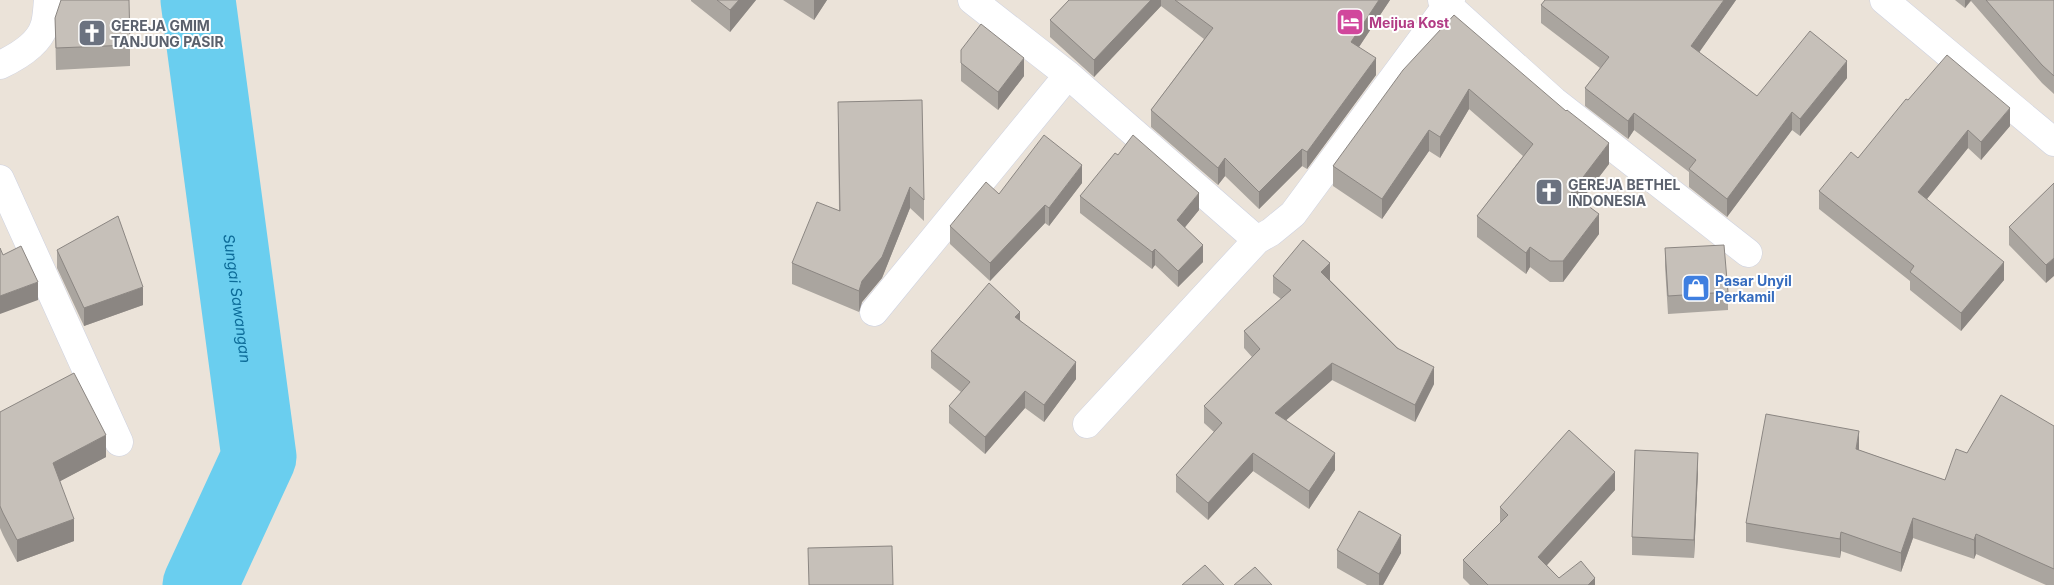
<svg xmlns="http://www.w3.org/2000/svg" width="2054" height="585" font-family="Inter,sans-serif">
<style>
.lines{fill:none;stroke-linecap:round;stroke-linejoin:round}
.river{stroke:#6aceef;stroke-width:75}
.minor-casing{stroke:#ced2e1;stroke-width:29}
.minor{stroke:#fff;stroke-width:28}
.wall{fill:#aaa59f}
.shaded-wall{fill:#8b8682}
.building{fill:#c6c0b9;stroke:#8b8682}
.labels{text-anchor:middle;dominant-baseline:central;stroke-width:4;stroke-linejoin:round;paint-order:stroke}
.hotel-label{font-size:14px;font-weight:bold;fill:#b23c85;stroke:#fff;text-anchor:start}
.worship-label{font-size:14px;font-weight:bold;fill:#5b616d;stroke:#fff;text-anchor:start}
.shop-label{font-size:14px;font-weight:bold;fill:#366cbe;stroke:#fff;text-anchor:start}
.water-label{font-size:15px;font-style:italic;fill:#0c6b98;stroke:#fff}
</style>
<rect width="100%" height="100%" fill="#ebe3d9"/>
<g class="lines">
<!-- river -->
<path class="river" id="s1" d="M198,0L259,457L200,585"/>
<defs>
<path id="minor" d="M972,0L1068,75L1257,240
M1442,0L1554,101L1748,253
M1884,0L2054,142
M0,65C15,58 38,45 44,27C47,19 47,9 48,0
M0,179L119,442
M874,312L1068,75
M1087,424L1257,240L1271,232L1293,214L1451,0"/>
</defs>
<!-- minor casing -->
<use href="#minor" class="minor-casing"/>
<!-- minor -->
<use href="#minor" class="minor"/>
</g>
<!-- wall -->
<path class="wall" d="M691,0H756L730,32L691,1Z
M783,0H827L814,20Z
M1069,0H1390L1359,47L1376,75L1307,169L1302,166L1259,209L1225,176L1218,185L1151,127V110L1204,39L1161,6L1094,77L1050,37V20Z
M1545,0H1736L1699,52L1757,96L1847,78L1800,136L1792,130L1727,217L1689,187V172L1634,130L1628,139L1585,106V88L1600,68L1541,23V5Z
M1955,0H2054V94L2042,83L1971,1L1965,8Z
M1454,15L1609,164L1581,200L1599,234L1563,282H1550L1530,267L1526,274L1477,237V216L1523,156L1469,109L1440,158L1429,151L1382,219L1333,186V166Z
M55,18L130,45V66L56,70Z
M961,50L1024,76L998,110L961,81Z
M1908,100L2010,126L1981,160L1968,148L1927,199L2004,280L1961,331L1910,290V281L1819,209V191L1858,158Z
M838,123L924,200V221L910,208L882,278L862,302L859,312L792,284V263L839,211Z
M1118,155L1199,210L1185,227L1203,262L1178,287L1155,265L1152,269L1080,213V196Z
M1082,183L1049,226L1045,223L990,281L950,244V226L999,194Z
M2054,183L2046,283L2009,245V227Z
M1665,248L1728,292V310L1668,314L1665,266Z
M57,250L143,305L84,326L57,268Z
M1273,276L1330,280L1434,384L1415,422L1332,380L1286,420L1335,470L1309,509L1253,471L1208,520L1176,492V475L1214,432L1204,423V406L1252,357L1244,348V331L1281,299L1273,293Z
M1020,320L1076,379L1044,422L1025,408L985,454L949,423V406L961,392L931,368V351Z
M0,412L106,457L60,481L74,541L17,562L3,535L0,528Z
M2054,426V585H2046L1976,554L1974,559L1913,538L1901,572L1841,551L1840,558L1746,542V523L1859,450L1945,480L1967,453Z
M1698,471L1694,558L1632,555V537Z
M1615,490L1547,565L1559,578L1595,585H1470L1463,578V560L1500,523V507Z
M1337,550L1401,553L1383,585H1367L1337,568Z"/>
<!-- shaded-wall -->
<path class="shaded-wall" d="M739,0H756L730,32V10Z
M814,0H827L814,20Z
M1151,0H1161V6L1094,77V60Z
M1379,0H1390L1351,59V42Z
M1724,0H1736L1691,64V46Z
M1965,0H1971L1965,8Z
M1024,58V76L998,110V92Z
M1376,58V75L1307,169V152Z
M1847,61V78L1800,136V119Z
M1469,89V109L1440,158V137Z
M2010,108V126L1981,160V142Z
M1792,112V130L1727,217V199Z
M1634,113V130L1628,139V121Z
M1429,130V151L1382,219V199Z
M1968,130V148L1918,210V192Z
M1609,143V164L1571,214V193Z
M1302,149V166L1259,209V192Z
M1225,158V176L1218,185V168Z
M1082,165V183L1049,226V208Z
M910,187V208L882,278L862,302L859,312V291L862,281Z
M1199,193V210L1177,237V220Z
M1045,205V223L990,281V263Z
M1599,214V234L1563,282V261Z
M1203,245V262L1178,287V271Z
M1530,247V267L1526,274V253Z
M1155,249V265L1152,269V252Z
M2054,258V276L2046,283V265Z
M2004,262V280L1961,331V313Z
M1330,263V280L1321,289V272Z
M38,282V300L0,314V296Z
M143,287V305L84,326V308Z
M1020,312V329L1015,317Z
M1076,362V379L1044,422V405Z
M1332,363V380L1275,430V413Z
M1434,367V384L1415,422V405Z
M1025,391V408L985,454V437Z
M1859,431V451L1856,449Z
M106,435V457L53,485V463Z
M1253,453V471L1208,520V503Z
M1335,453V470L1309,509V491Z
M1698,453V471L1694,558V540Z
M1615,472V490L1538,575V557Z
M1913,518V538L1901,572V553Z
M74,519V541L17,562V540Z
M1841,532V551L1840,558V539Z
M1976,534V554L1974,559V540Z
M1401,535V553L1383,585H1379V574Z
M1595,578V585H1588Z"/>
<!-- building -->
<path class="building" d="M61,0H129L130,45L56,48L55,18Z
M717,0H739L730,10Z
M1069,0H1151L1094,60L1050,20Z
M1175,0H1379L1351,42L1376,58L1307,152L1302,149L1259,192L1225,158L1218,168L1151,110L1213,28Z
M1545,0H1724L1691,46L1757,96L1810,31L1847,61L1800,119L1792,112L1727,199L1689,169L1696,160L1634,113L1628,121L1585,88L1609,57L1541,5Z
M1986,0H2054V76L2042,65Z
M1454,15L1566,111L1567,110L1609,143L1571,193L1599,214L1563,261H1550L1530,247L1526,253L1477,216L1533,144L1469,89L1440,137L1429,130L1382,199L1333,166L1403,70Z
M981,24L1024,58L998,92L961,63V50Z
M1947,55L2010,108L1981,142L1968,130L1918,192L2004,262L1961,313L1910,272L1914,266L1819,191L1851,152L1858,158L1906,99L1908,100Z
M922,100L924,200L910,187L882,257L862,281L859,291L792,263L817,202L840,211L838,102Z
M1044,135L1082,165L1049,208L1045,205L990,263L950,226L986,182L999,194Z
M1133,135L1199,193L1177,220L1203,245L1178,271L1155,249L1152,252L1080,196L1115,153L1118,155Z
M2054,183V258L2046,265L2009,227Z
M118,216L143,287L84,308L57,250Z
M1303,240L1330,263L1321,272L1397,348L1434,367L1415,405L1332,363L1275,413L1335,453L1309,491L1253,453L1208,503L1176,475L1222,423L1204,406L1260,349L1244,331L1291,290L1273,276Z
M1724,245L1728,292L1668,296L1665,248Z
M21,246L38,282L0,296V248L3,255Z
M989,283L1020,312L1015,317L1076,362L1044,405L1025,391L985,437L949,406L970,382L931,351Z
M74,373L106,435L53,463L74,519L17,540L3,513L0,506V412Z
M2001,395L2054,426V569L1976,534L1974,540L1913,518L1901,553L1841,532L1840,539L1746,523L1766,414L1859,431L1856,449L1945,480L1956,449L1967,453Z
M1569,430L1615,472L1538,557L1559,578L1581,561L1595,578L1588,585H1488L1463,560L1508,515L1500,507Z
M1635,450L1698,453L1694,540L1632,537Z
M1359,511L1401,535L1379,574L1337,550Z
M892,546L893,585H809L808,548Z
M1205,565L1224,585H1182Z
M1255,567L1272,585H1234Z"/>
<!-- icons -->
<defs>
<symbol id="hotel-square" viewBox="-11 -11 22 22"><rect x="-9" y="-9" width="18" height="18" rx="4" fill="#d1479c" stroke="#fff"/><path d="M-6-4.5h1.5V1H6V5H4.5V3h-9V5H-6ZM-4 0a1.8 1.8 0 1 1 3.6 0ZM.5 0V-2.5h3Q6-2.5 6 0Z" fill="#fff"/></symbol>
<symbol id="church-square" viewBox="-11 -11 22 22"><rect x="-9" y="-9" width="18" height="18" rx="4" fill="#6b7280" stroke="#fff"/><path d="M-1.2-6h2.4v3.5h3.3v2.4h-3.3V6h-2.4V-.1h-3.3v-2.4h3.3Z" fill="#fff"/></symbol>
<symbol id="shop-square" viewBox="-11 -11 22 22"><rect x="-9" y="-9" width="18" height="18" rx="4" fill="#3f7fe0" stroke="#fff"/><path d="M-5-2.5h2.3a2.7 3.5 0 0 1 5.4 0H5L5.5 6h-11ZM-1.5-2.5h3a1.5 2.3 0 0 0-3 0Z" fill="#fff"/></symbol>
</defs>
<g fill-rule="evenodd">
<use href="#hotel-square" x="1334" y="6" width="32" height="32"/>
<use href="#church-square" x="76" y="17" width="32" height="32"/>
<use href="#church-square" x="1533" y="176" width="32" height="32"/>
<use href="#shop-square" x="1680" y="272" width="32" height="32"/>
</g>
<g class="labels">
<!-- hotel labels -->
<g class="hotel-label">
<text x="1369" y="22">Meijua Kost</text>
</g>
<!-- worship labels -->
<g class="worship-label">
<text x="111" y="25">GEREJA GMIM<tspan x="111" dy="16">TANJUNG PASIR</tspan></text>
<text x="1568" y="184">GEREJA BETHEL<tspan x="1568" dy="16">INDONESIA</tspan></text>
</g>
<!-- shop labels -->
<g class="shop-label">
<text x="1715" y="280">Pasar Unyil<tspan x="1715" dy="16">Perkamil</tspan></text>
</g>
<!-- water labels -->
<g class="water-label">
<text stroke="none"><textPath href="#s1" startOffset="301">Sungai Sawangan</textPath></text>
</g>
</g>
</svg>
